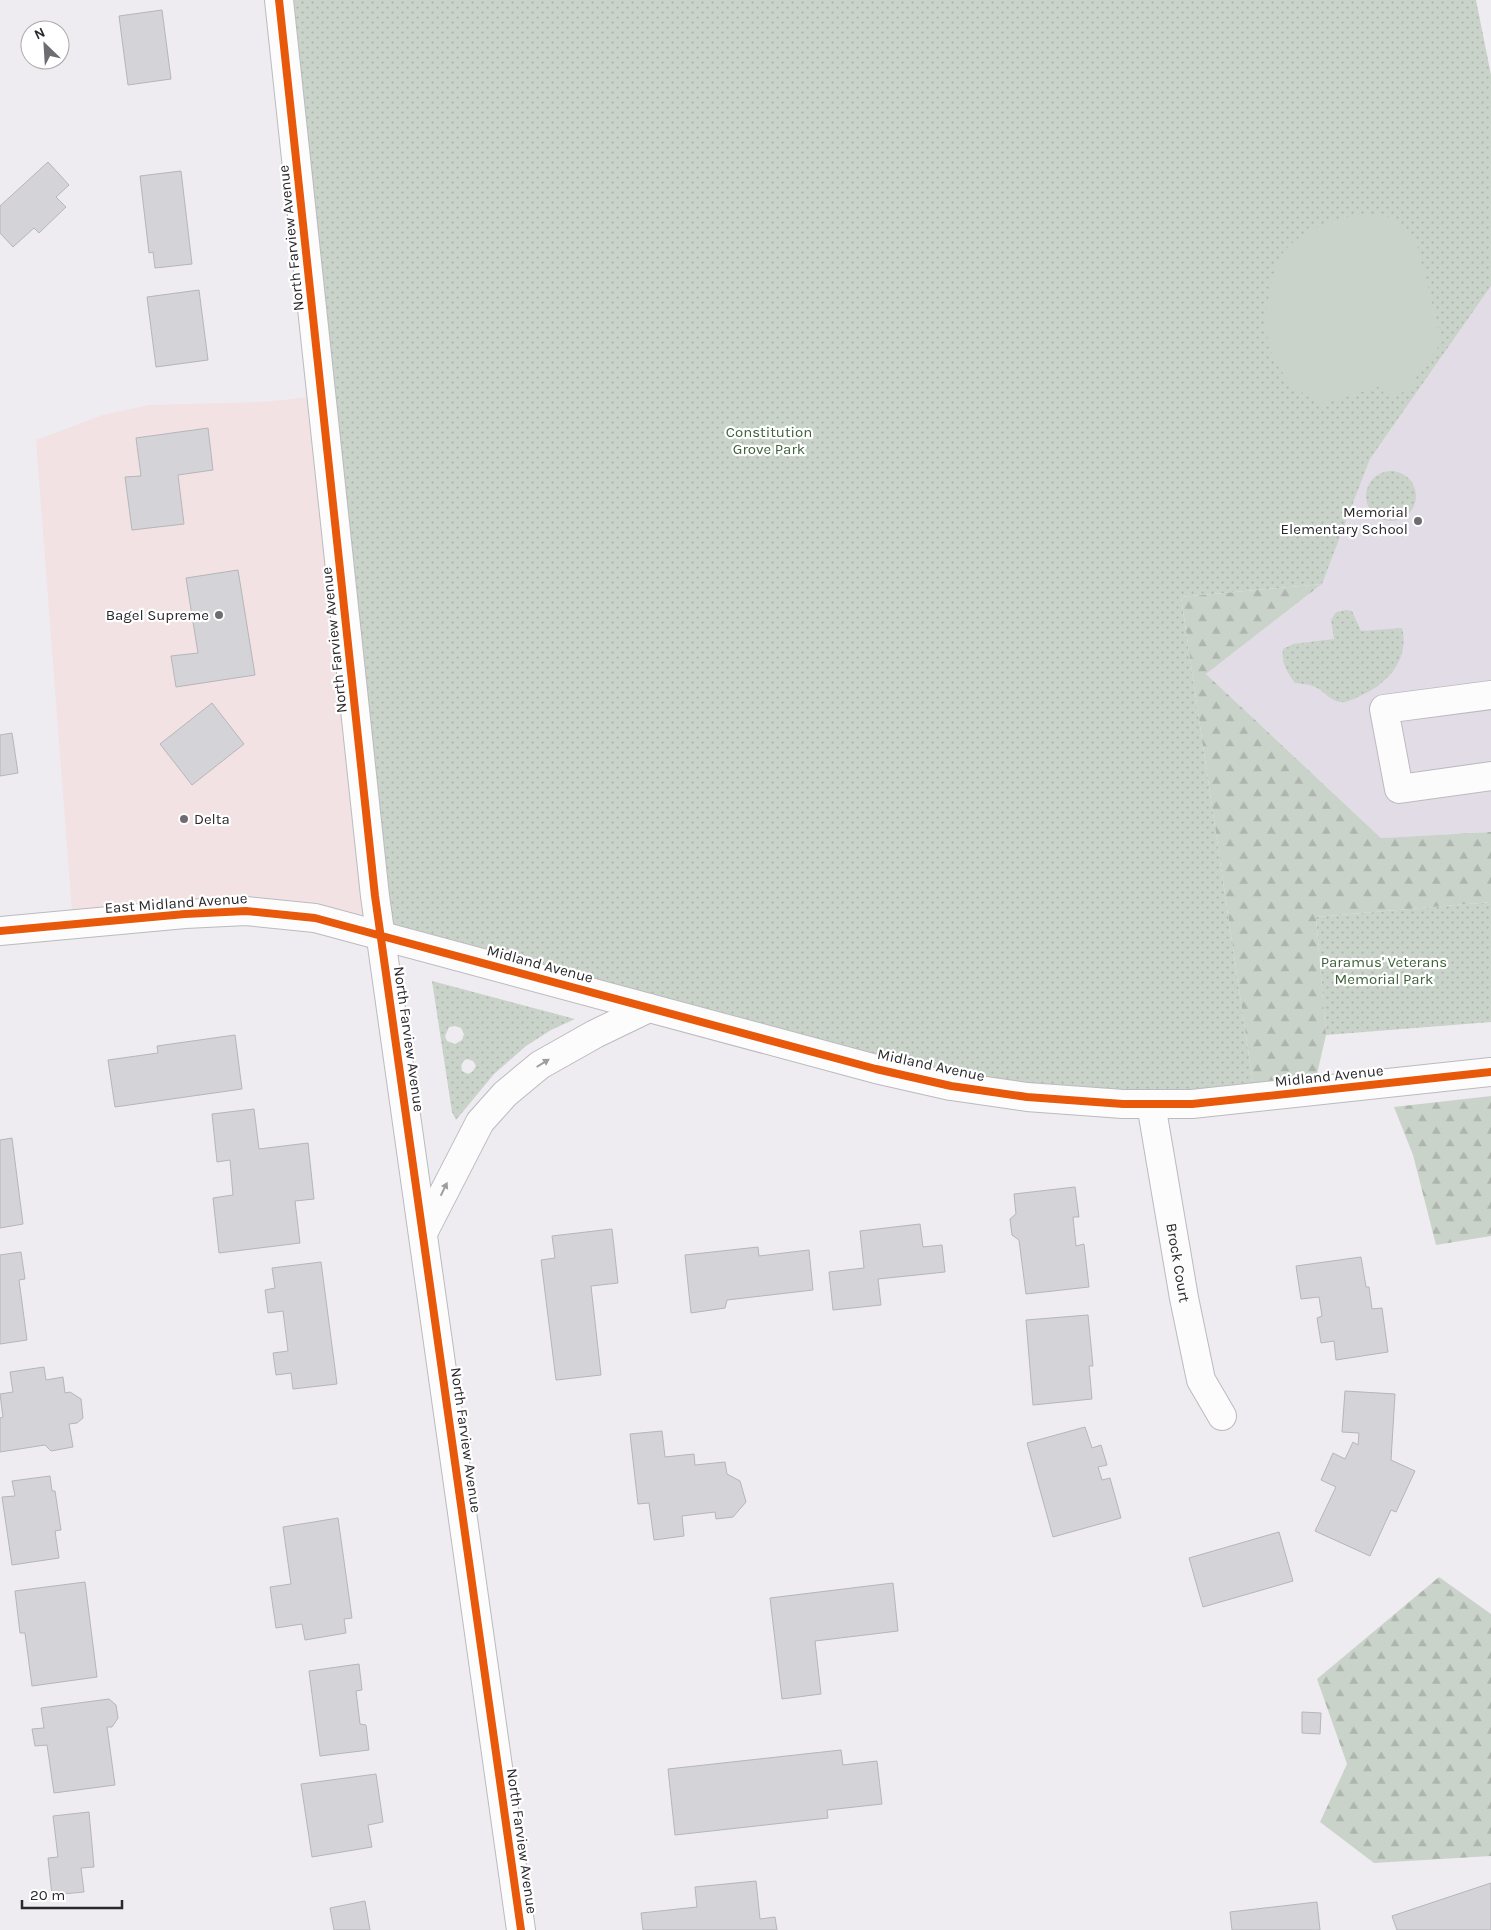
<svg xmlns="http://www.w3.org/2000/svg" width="1491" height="1930" font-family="Karla,sans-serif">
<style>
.commercial{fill:#f2e2e3}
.built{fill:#e2dce7}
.grass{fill:url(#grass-dots);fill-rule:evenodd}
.forest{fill:url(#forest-firs)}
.pitch{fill:#cad3c9}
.building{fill:#d4d3d7;stroke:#b6b5b9}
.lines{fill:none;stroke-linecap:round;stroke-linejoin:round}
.minor-casing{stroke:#bcbabe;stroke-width:30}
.minor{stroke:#fcfcfd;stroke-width:28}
.cycleway-casing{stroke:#fff;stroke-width:11}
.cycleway{stroke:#e8590c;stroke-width:8}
.oneway{fill:#9e9d9f}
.poi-dot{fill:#6f6c71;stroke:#fff;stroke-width:2}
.labels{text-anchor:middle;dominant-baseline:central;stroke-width:4.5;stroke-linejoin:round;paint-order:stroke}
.street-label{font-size:15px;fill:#2a282c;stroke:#fff}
.park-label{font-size:15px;fill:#3d6238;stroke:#fff}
.poi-label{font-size:15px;fill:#2a282c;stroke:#fff;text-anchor:end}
</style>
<defs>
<pattern id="grass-dots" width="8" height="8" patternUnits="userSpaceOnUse" patternTransform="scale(1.25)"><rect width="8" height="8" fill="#cad3c9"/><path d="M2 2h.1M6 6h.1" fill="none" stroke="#aeb5ad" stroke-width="1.8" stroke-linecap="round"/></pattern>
<pattern id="forest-firs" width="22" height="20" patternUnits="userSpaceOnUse" patternTransform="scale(1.25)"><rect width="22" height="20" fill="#cad3c9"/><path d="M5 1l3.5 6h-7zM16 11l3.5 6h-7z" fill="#aeb5ad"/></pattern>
</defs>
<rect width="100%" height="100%" fill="#eeebf1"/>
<!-- commercial -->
<path class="commercial" d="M322,396L381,936L315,918L73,924L36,440L103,415L149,405L263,402Z"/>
<!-- built -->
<path class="built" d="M1491,286V832L1381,838L1206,674L1322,584L1370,459Z"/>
<!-- grass -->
<path class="grass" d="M279,0H1476L1491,75V286L1370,459L1322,584L1181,597L1255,1097H1027L381,936Z
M1366 496a25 25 0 1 1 50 0a25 25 0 1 1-50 0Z
M1346,610L1352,611L1361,631L1402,628C1410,658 1388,684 1362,695C1356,698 1348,703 1340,702C1331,701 1325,692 1317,688C1311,684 1302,684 1295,683C1287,672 1281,663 1283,649L1293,644L1334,639L1331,620L1336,612Z
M1491,902V1022L1326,1035L1316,917Z
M432,981L575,1019L551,1030L526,1046L494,1074L456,1120L452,1112ZM455,1026L461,1028L464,1034L462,1040L455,1044L447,1041L445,1036L449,1027ZM467,1059L473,1061L476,1066L472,1072L468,1074L462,1071C461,1065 461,1062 467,1059Z"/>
<!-- forest -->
<path class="forest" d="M1322,584L1206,674L1381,838L1491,832V902L1316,917L1326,1035L1313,1091L1255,1097L1181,597Z
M1491,1096V1236L1436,1245L1413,1155L1394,1107Z
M1439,1577L1491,1614V1856L1374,1863L1320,1822L1347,1764L1317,1679Z"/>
<!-- pitch -->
<path class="pitch" d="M1370,214L1392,218L1405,229L1417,245L1442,342L1413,379L1415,389L1385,397L1381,386L1322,404C1290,391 1267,359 1266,324C1265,313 1268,301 1270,290C1273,275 1276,259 1287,248C1310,225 1339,217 1370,214Z"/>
<!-- building -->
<path class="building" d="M162,10L171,79L128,85L119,16Z
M48,162L69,185L56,197L66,207L39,233L34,228L13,247L0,233V206Z
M181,171L192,264L155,268L153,252L149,253L140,176Z
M199,290L208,360L156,367L147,297Z
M208,428L213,470L178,475L184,524L132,530L125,477L141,476L136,438Z
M238,570L255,675L176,687L171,656L198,653L186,578Z
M212,703L244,744L192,785L160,744Z
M12,733L18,773L0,776V735Z
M235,1035L242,1089L115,1107L108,1060L158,1053L157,1046Z
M254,1109L259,1149L308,1143L314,1199L295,1201L300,1243L219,1253L213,1198L233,1195L230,1160L217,1162L212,1114Z
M12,1138L23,1224L0,1228V1140Z
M1075,1187L1079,1217H1073L1076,1246L1084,1244L1089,1287L1026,1294L1019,1240L1012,1235L1010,1219L1016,1214L1014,1194Z
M920,1224L923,1247L942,1245L945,1272L878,1279L881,1305L833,1310L829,1272L864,1268L860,1231Z
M612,1229L618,1283L591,1286L601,1375L556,1380L541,1260L555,1258L552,1236Z
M758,1247L759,1256L809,1250L813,1290L727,1300L725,1308L691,1313L685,1255Z
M21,1252L25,1279L19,1280L27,1340L0,1344V1255Z
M1361,1257L1366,1287H1369L1372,1309L1382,1308L1388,1352L1336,1360L1334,1341L1321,1343L1317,1318L1322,1316L1319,1297L1301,1299L1296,1266Z
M321,1262L337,1384L293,1389L291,1373L276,1375L273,1353L288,1351L283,1311L268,1313L265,1290L275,1288L272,1268Z
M1088,1315L1093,1366H1089L1092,1399L1033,1405L1026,1320Z
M44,1367L46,1380L63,1377L65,1393L70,1392L81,1399L83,1418L77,1423L69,1424L73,1447L51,1451L45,1445L0,1452V1418L3,1417L0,1394L13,1392L10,1372Z
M1345,1391L1395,1394L1391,1460L1415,1471L1396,1512L1391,1510L1370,1556L1315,1531L1336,1487L1321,1480L1333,1453L1345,1459L1353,1442L1358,1445L1359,1433L1342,1432Z
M1085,1427L1092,1448L1101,1445L1107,1465L1098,1467L1102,1480L1110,1478L1121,1518L1053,1537L1027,1443Z
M662,1431L665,1457L694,1454L695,1465L725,1462L727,1474L740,1481L746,1502L733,1517L716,1519L715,1512L682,1516L684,1536L654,1540L649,1503L638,1504L630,1434Z
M50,1476L52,1491H55L61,1530L55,1531L59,1558L12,1565L2,1497L15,1496L12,1481Z
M338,1518L352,1618L344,1619L346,1633L305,1640L302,1624L276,1628L270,1587L291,1584L283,1527Z
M1279,1532L1293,1581L1203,1607L1189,1558Z
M85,1582L97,1677L32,1686L25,1633H20L15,1591Z
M893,1583L898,1631L815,1641L821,1694L782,1699L770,1598Z
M359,1664L362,1690L356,1691L360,1724L366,1725L369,1750L320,1756L309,1671Z
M109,1699L116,1705L118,1718L112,1727H107L115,1785L54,1793L47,1745L35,1746L32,1729L44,1728L41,1708Z
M1302,1712L1321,1713L1320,1734L1302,1733Z
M841,1750L843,1765L877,1761L882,1804L827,1810L828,1818L675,1835L668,1769Z
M376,1774L383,1822L368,1825L372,1847L312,1857L301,1784Z
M89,1812L94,1867L81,1868L84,1892L52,1895L48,1858L58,1857L53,1816Z
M756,1881L760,1919L775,1917L777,1930H643L641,1913L697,1907L695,1887Z
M1491,1883V1930H1397L1392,1916Z
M365,1901L370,1930H334L330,1908Z
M1317,1902L1320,1930H1232L1230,1912Z"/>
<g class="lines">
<defs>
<g id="minor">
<path d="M279,0L375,896L521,1930"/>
<path d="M1491,695L1384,709L1399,789L1491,776"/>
<path d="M0,931L185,914L246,911L315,918L876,1069L951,1086L1027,1097L1123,1104H1192L1491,1072"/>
<path id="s1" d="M1151,1104L1184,1298L1201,1380L1222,1416"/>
<path d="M423,1233L480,1122L505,1094L540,1065L595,1034L649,1008"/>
</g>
</defs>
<!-- minor casing -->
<use href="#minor" class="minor-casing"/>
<!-- minor -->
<use href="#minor" class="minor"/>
<defs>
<path id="cycleway" d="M279,0L375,896L521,1930
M0,931L185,914L246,911L315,918L876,1069L951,1086L1027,1097L1123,1104H1192L1491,1072"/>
</defs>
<!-- cycleway casing -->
<use href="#cycleway" class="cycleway-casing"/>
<!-- cycleway -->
<use href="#cycleway" class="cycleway"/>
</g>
<!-- one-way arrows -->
<defs><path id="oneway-solid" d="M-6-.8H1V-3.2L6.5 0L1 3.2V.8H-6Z" transform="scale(1.25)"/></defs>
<g class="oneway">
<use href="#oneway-solid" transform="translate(543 1063) rotate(-32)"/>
<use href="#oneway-solid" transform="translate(444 1189) rotate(-64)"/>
</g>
<!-- markers -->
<g class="poi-dot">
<circle cx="1418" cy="521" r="5"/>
<circle cx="219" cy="615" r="5"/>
<circle cx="184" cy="819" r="5"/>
</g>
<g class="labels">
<!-- street labels -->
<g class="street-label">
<text transform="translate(291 238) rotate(-96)">North Farview Avenue</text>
<text transform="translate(334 640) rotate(-96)">North Farview Avenue</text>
<text transform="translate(176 903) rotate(-4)">East Midland Avenue</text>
<text transform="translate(540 964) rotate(15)">Midland Avenue</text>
<text transform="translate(409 1039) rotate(82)">North Farview Avenue</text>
<text transform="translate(931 1065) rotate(12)">Midland Avenue</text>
<text transform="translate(1329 1076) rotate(-6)">Midland Avenue</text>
<text stroke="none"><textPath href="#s1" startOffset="161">Brock Court</textPath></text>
<text transform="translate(466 1440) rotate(82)">North Farview Avenue</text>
<text transform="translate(522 1841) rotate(82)">North Farview Avenue</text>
</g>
<!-- park labels -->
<g class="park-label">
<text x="769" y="432">Constitution<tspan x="769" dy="17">Grove Park</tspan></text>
<text x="1384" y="962">Paramus' Veterans<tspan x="1384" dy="17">Memorial Park</tspan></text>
</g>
<!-- poi labels -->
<g class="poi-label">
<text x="1408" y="512">Memorial<tspan x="1408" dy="17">Elementary School</tspan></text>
<text x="209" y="615">Bagel Supreme</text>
<text x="194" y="819" text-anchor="start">Delta</text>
</g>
</g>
<!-- north arrow -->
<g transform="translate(45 45) rotate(335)"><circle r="24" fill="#ffffff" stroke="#aaa9ab"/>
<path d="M0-4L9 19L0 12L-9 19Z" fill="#6f6c71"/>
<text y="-8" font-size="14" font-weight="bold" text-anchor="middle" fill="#2a282c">N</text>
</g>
<!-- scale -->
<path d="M22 1900v8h100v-8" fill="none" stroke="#2a282c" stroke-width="2.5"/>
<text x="30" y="1900" font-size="15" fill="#2a282c" stroke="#ffffff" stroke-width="4" paint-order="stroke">20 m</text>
</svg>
